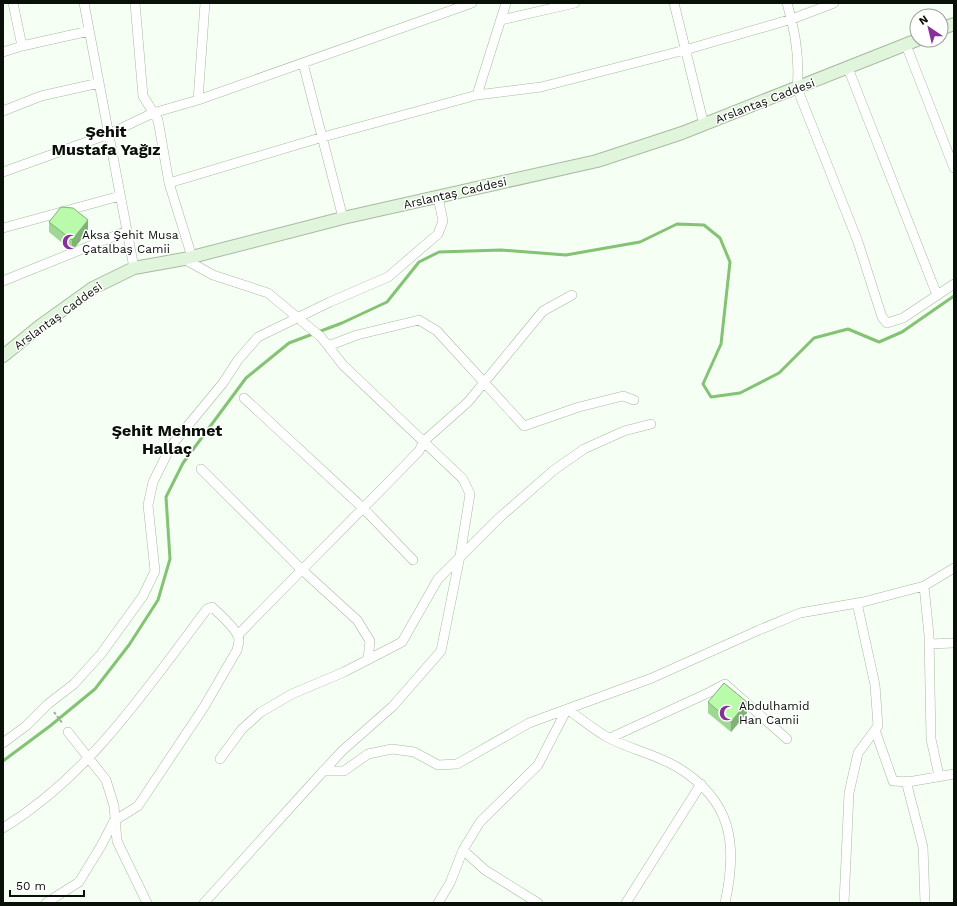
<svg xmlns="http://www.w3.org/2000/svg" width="957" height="906" font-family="'Work Sans',sans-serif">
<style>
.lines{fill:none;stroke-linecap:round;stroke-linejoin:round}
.stream{stroke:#84c274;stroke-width:3}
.street-casing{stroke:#a6bba1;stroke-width:10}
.secondary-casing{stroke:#a6bba1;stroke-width:14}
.path{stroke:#a1aa9f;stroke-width:2;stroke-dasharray:3 2;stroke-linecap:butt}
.street{stroke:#fff;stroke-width:9}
.secondary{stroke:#e1f5dc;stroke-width:12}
.wall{fill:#9fd892}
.shaded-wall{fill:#82b077}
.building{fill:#b9fbaa;stroke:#82b077}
.labels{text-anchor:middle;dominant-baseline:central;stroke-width:3;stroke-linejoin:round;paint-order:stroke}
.street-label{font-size:12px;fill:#081007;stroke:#fff}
.poi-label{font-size:12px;fill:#081007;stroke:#fff;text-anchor:start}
.district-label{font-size:16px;font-weight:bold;fill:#081007;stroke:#fff}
</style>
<rect width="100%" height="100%" fill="#f5fff3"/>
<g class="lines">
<!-- stream -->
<path class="stream" d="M3,761L50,726L95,689L129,645L158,600L170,559L166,497L183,463L246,378L289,343L342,323L387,302L419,262L439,252L501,250L566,255L640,242L677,224L704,225L720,238L730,262L721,344L703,384L711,397L740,393L779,373L814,338L848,329L879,342L902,332L954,296"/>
<defs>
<path id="street" d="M13,3L22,46
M84,3L134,268
M135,3L143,96L158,120L169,183L192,257
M674,3L704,125
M787,3C795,30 800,60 797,88L858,242L882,317L887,323L903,318L954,284
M501,20L575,3
M906,45L954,168
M3,52L22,46L89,31
M303,63L343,218
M848,68L937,295
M477,95L506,3
M198,100L205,3
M3,111L41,96L99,83
M3,172L109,134L153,113L198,100L472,3
M169,183L323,137L477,95L541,87L685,50L792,19L834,3
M3,228L120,196
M184,259L213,275L268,293L321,337L343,365L463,479L470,494L460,556L441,651L393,706L342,751L307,789L204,903
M3,281L127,231
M328,346L357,335L419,320L437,331L524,426L579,407L623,396L634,400
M244,398L364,509L413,560
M201,469L301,569L357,620L370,641L368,659
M924,586L929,635L931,739L939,776
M238,635C298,573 359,513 419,451L424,441L468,402L543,311L572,295
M929,644L954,643
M875,730L893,781L908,782L954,774
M68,732L106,780L114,806L117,841L147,903
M610,738L710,692L725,684L787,739
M3,743L26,726L48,704L74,684L101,654L143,596L155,571L148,505L153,482L171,446L223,383L238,360L258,337L330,302L388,277L438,234L443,221L438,197
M220,759L242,729L261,712L292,694L344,672L402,642L438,579L499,518L554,470L584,449L624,431L651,424
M323,771H344L368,754L392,749L414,752L438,765L457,764L529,723L652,678L759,630L800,613L863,602L924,586L954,568
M906,781L923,847L925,903
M3,828C90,775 147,688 207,609L212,607C221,615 232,625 237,634C241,639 238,645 237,650L204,707L138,806L114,821L101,846L79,882L46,903
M463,850L485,870L538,903
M438,903L450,883L463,850L480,822L538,765L567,709C580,718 593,729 607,737C629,749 655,754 677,767C732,800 738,844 725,903
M626,903L701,784
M844,903L849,793L858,753L878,726L875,685L857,603"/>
<path id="secondary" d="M941,29L954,24
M3,356L40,326L93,288L134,268L184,259L343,218L597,161L682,133L917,40"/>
</defs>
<!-- street casing -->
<use href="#street" class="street-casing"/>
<!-- secondary casing -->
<use href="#secondary" class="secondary-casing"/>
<!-- path -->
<path class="path" d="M54,712L63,724"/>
<!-- street -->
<use href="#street" class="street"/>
<!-- secondary -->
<use href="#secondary" class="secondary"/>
</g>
<!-- wall -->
<path class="wall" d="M49,222L88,231L72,251L49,232Z
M708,702L747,713L731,732L708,713Z"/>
<!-- shaded-wall -->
<path class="shaded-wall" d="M88,220V231L72,251V240Z
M747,702V713L731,732V722Z"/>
<!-- building -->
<path class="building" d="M61,207L73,208L88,220L72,240L49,222Z
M724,683L747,702L731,722L708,702Z"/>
<!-- icons -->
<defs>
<symbol id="mosque-bare" viewBox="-9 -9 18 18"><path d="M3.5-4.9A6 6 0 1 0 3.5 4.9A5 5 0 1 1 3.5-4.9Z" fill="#882f9c" stroke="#fff" stroke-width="2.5" paint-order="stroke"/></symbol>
</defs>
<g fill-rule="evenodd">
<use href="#mosque-bare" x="59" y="231" width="22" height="22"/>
<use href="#mosque-bare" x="716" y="702" width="22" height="22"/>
</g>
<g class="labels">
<!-- street labels -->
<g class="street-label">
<text transform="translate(765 101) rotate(-21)">Arslantaş Caddesi</text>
<text transform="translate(455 193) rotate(-13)">Arslantaş Caddesi</text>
<text transform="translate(58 316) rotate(-36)">Arslantaş Caddesi</text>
</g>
<!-- poi labels -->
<g class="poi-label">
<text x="82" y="235">Aksa Şehit Musa<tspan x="82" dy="14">Çatalbaş Camii</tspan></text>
<text x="739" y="706">Abdulhamid<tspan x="739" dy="14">Han Camii</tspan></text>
</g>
<!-- district labels -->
<g class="district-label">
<text x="106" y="131">Şehit<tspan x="106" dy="18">Mustafa Yağız</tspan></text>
<text x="167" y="430">Şehit Mehmet<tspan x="167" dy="18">Hallaç</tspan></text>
</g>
</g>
<!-- border -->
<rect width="957" height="906" fill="none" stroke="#081007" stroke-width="8"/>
<!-- north arrow -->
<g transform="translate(929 28) rotate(325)"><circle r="19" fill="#ffffff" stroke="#9c9f9c"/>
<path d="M0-3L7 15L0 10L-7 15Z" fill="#882f9c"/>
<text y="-6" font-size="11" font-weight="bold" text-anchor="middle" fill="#081007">N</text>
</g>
<!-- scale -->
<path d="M10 890v6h74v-6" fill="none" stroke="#081007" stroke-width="2"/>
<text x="16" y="890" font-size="12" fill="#081007" stroke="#ffffff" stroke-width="3" paint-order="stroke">50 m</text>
</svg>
